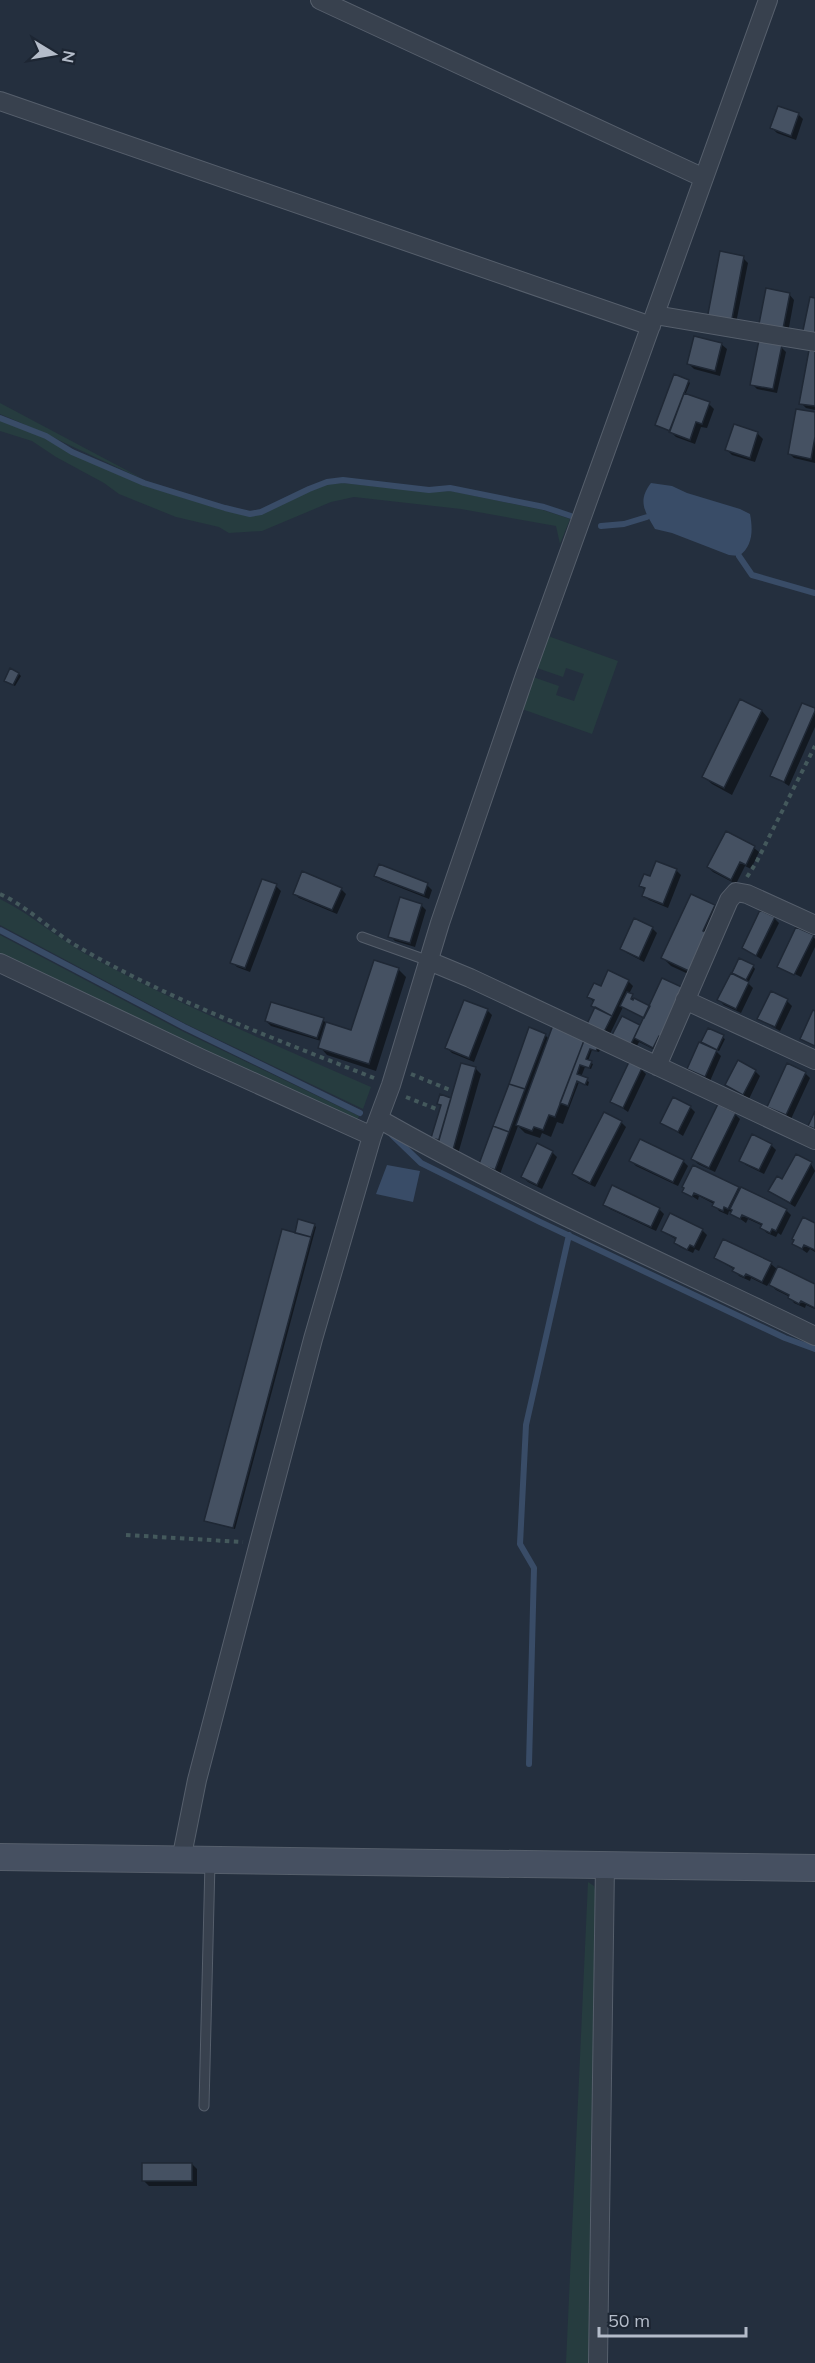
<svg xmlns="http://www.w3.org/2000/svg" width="815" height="2363" font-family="Mulish,sans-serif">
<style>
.green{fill:#263c3f}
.water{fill:#394c67}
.shadow{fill:#0007}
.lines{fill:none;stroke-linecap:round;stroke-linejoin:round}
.stream{stroke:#394c67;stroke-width:6}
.building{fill:#455162;stroke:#1f2835;stroke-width:1.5}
.service-casing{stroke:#565f6c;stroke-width:11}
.minor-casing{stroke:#565f6c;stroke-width:20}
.secondary-casing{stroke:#565f6c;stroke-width:28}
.path{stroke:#44595c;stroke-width:4;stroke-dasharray:4.5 4.5;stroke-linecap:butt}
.service{stroke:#38414e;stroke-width:9}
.minor{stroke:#38414e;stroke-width:18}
.secondary{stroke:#465061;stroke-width:26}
</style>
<rect width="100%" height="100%" fill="#242f3e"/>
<!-- green -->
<path class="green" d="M0,403L143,479C95,458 49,434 0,414Z
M0,419L45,437L72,454L142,485L223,510L251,516L262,513L310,491L328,484L343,483L428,492L451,491L543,510L570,519L560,544L556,526L461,509L354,497L331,502L262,531L229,533L219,527L176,517L119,494L104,483L56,457L32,441L0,431Z
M548,636L618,661L592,734L522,709L533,677L559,686L556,695L574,701L584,674L566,668L563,677L537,668Z
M0,899C33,915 60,941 93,958C183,1006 277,1046 371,1087L363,1109L186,1024L0,925Z
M0,935L184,1032L359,1116L357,1121L0,956Z
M588,1882L594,1886L597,1897L591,2363H566Z"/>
<!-- water -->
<path class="water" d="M651,483L672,486L687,493L740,509L750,514C753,530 753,546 739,556L729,555L672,533L655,529C645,512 637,501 651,483Z
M387,1165L420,1171L413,1202L376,1194Z"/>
<!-- shadow -->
<path class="shadow" d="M798,114L803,119L796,140L777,133L772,128Z
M743,258L748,263L735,328L713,324Z
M789,294L794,300L787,338L765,333Z
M721,344L727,349L720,376L694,369L689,364Z
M781,347L786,352L777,393L757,389L752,384Z
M815,353V410L806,408L801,403Z
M688,381L690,383L685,395L709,404L714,409L707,428L701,427L695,444L676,437L671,432L657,425Z
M815,414V463L794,458L789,453Z
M735,426L758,434L763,439L755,462L732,455L727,450Z
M19,674L21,676L15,686L7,682Z
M740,701L762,711L769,719L732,795L712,784L704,777Z
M815,710V727L789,786L772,775Z
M726,833L754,848L759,852L751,869L745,866L736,884L713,872L708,867Z
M676,870L681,875L668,908L649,900L644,895L646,891L641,886L651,878Z
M376,875L427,885L432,890L429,899L381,880Z
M276,886L281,891L250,972L237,967L232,962Z
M341,889L346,894L337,914L299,898L294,893Z
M421,905L426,910L415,947L395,941L390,936Z
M714,907L721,914L699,979L671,966L663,958Z
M774,918L779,923L761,959L744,948Z
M652,928L657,933L644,962L627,953L622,948Z
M813,936L815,939V947L801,977L783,968V970L779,966Z
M753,966L755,969L748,983L753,988L741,1013L724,1005L719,1000L739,978L734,973Z
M398,969L406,977L376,1071L327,1055L320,1047L321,1041L271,1026L266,1021L323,1020L328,1025L352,1032Z
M628,981L633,986L629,994L633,999L650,1008L668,1041L659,1052L639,1042L635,1050L618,1041L622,1018L641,1027L645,1019L623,1007L609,1036L594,1029L596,1009L594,1002L589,997L601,988Z
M787,1001L792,1006L780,1031L759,1019Z
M487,1010L492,1015L474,1062L452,1053L447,1048Z
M709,1030L725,1039L719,1051L714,1049L721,1056L710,1081L694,1073L689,1068L708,1047L703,1042Z
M545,1035L549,1039L601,1047L599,1052L592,1050L588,1061L593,1064L591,1069L585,1067L581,1077L589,1082L588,1086L579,1082L563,1124L557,1122L551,1137L542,1133L540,1138L525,1133L518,1126L500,1174L486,1169Z
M462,1065L476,1069L481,1074L458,1154L433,1137L441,1106L439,1104L452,1101Z
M641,1069L646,1074L628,1112L612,1101Z
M755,1071L760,1076L749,1099L727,1085Z
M805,1073L810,1078L791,1119L774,1111L769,1106Z
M690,1107L695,1112L683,1136L662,1122Z
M735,1114L740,1119L715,1172L698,1164L693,1159Z
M621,1122L626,1127L595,1187L579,1179L574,1174Z
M771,1145L776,1150L764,1174L746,1165L741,1160Z
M552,1152L557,1157L542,1189L528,1182L523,1177Z
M631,1161H683L688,1166L678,1186L636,1166Z
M811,1164L815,1171L795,1207L770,1191Z
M738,1188L786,1210L791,1215L781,1235L778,1233L776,1237L767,1233L762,1228L763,1226L748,1219L746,1223L729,1211L728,1215L719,1211L714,1204L699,1196L698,1200L684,1191Z
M605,1204L659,1209L664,1214L656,1231L610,1209Z
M314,1225L316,1227L235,1529L208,1522L206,1520L296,1234Z
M815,1225V1252L810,1249L807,1253L794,1244Z
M702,1230L707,1235L699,1251L695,1249L693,1253L680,1247L675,1242L677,1240L662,1231Z
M716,1258L771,1264L778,1270L815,1285V1309L806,1305L805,1308L794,1303L790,1297L776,1290L769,1283L767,1286L751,1278L750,1281L739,1276L735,1270Z
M192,2164L197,2169V2186H149L144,2181Z"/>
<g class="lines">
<!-- stream -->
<path class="stream" d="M0,418L46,436L72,452L144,483L225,508L250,514L261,512L309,489L327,482L343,480L429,490L450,488L544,507L571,516
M601,526L624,524L647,517
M739,556L752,575L815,593
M0,930L184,1027L360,1113
M392,1135L421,1163L540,1222L785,1338L815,1349
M529,1764L534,1568L520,1544L526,1425L569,1235"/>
</g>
<!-- building -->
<path class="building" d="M778,106L799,113L791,136L770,128Z
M720,251L744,256L731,324L707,319Z
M766,288L790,293L782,334L758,329Z
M810,297L815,298V338L802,335Z
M694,336L722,343L715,371L687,364Z
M759,340L782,345L773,389L750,385Z
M809,350L815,351V406L799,404Z
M674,374L689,380L670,431L655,425Z
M684,393L710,402L702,424L696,422L690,440L669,432Z
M796,409L815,412V437L811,459L788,454Z
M734,424L758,432L750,458L725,450Z
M10,668L19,673L13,685L4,681Z
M740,699L762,710L724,788L702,777Z
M802,703L815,708V711L784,782L770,776Z
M726,831L755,846L746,865L740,862L731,880L707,867Z
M656,861L677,869L663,904L642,896L645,888L639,886L644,874L650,876Z
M379,864L428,883L424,895L374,876Z
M302,871L342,888L332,910L293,894Z
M262,879L277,884L245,968L230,963Z
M691,894L715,905L703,931L709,934L691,972L661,958Z
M400,897L422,904L410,943L388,937Z
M760,910L775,917L756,956L742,948Z
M634,918L653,927L639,958L620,949Z
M796,927L814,935L794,975L777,967Z
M739,958L754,965L746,980L732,973Z
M374,960L399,968L369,1064L318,1048L326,1022L351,1030Z
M608,970L629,980L612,1016L591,1006L594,1000L587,997L594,983L601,986Z
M731,973L749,982L736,1009L717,1000Z
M662,978L686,989L663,1037L659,1036L653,1048L634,1038Z
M771,991L788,999L775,1027L757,1019Z
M627,992L633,994L631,999L633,1000L634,998L650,1006L644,1018L620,1006Z
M464,1000L488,1009L469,1058L445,1048Z
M271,1002L324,1018L317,1038L265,1021Z
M595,1007L612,1016L604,1032L587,1024Z
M813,1010L815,1011V1046L800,1039Z
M622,1016L640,1025L630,1046L611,1037Z
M553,1025L585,1038L555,1117L549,1115L543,1130L534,1127L532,1131L516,1125Z
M529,1027L546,1034L525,1089L509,1084Z
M708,1028L724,1035L717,1050L701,1042Z
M585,1038L600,1043L596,1051L590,1049L586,1059L592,1061L589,1068L580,1065L577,1074L588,1078L585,1085L577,1081L568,1106L560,1103Z
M699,1042L717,1050L705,1077L687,1069Z
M738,1060L756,1070L743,1095L725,1085Z
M629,1062L642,1068L623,1108L610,1102Z
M461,1063L476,1067L453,1150L437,1146Z
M787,1063L806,1072L786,1115L767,1107Z
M509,1084L525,1089L509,1132L493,1126Z
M440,1094L451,1098L439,1140L431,1138L441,1105L437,1104Z
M673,1097L691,1106L678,1132L660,1123Z
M718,1104L736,1113L709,1168L691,1159Z
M815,1111V1129L808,1126Z
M604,1112L622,1121L590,1183L572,1174Z
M493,1126L509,1132L495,1170L479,1164Z
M752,1134L772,1144L759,1170L739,1161Z
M640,1139L684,1160L673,1182L629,1161Z
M537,1143L553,1151L537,1185L521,1177Z
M796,1154L812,1162L790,1203L768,1191L777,1176L782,1179Z
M693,1165L739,1187L728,1209L724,1207L723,1211L712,1206L714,1202L694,1193L692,1197L682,1192L684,1188L682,1187Z
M612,1185L660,1208L651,1227L603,1205Z
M741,1187L787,1209L776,1231L772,1229L770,1233L760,1228L762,1224L742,1215L740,1219L730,1214L732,1210L730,1209Z
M670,1213L703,1229L694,1247L690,1245L687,1250L674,1243L676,1238L661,1231Z
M803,1217L815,1223V1250L804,1245L802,1249L792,1244L794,1240L792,1239Z
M298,1219L315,1224L311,1237L295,1233Z
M282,1229L311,1237L233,1528L204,1521Z
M723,1239L772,1262L762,1282L746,1274L744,1277L732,1271L734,1268L714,1258Z
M778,1266L815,1284V1308L801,1301L799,1304L788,1298L789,1295L769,1285Z
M142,2163H192V2181H142Z"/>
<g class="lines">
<defs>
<path id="service" d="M362,937L429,961
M204,2106L210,1862"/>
<path id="minor" d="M320,0L704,178
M0,101L651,326
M655,315L815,342
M429,961L470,978L815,1140
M0,963L200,1058L372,1136
M685,1000L815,1060
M657,1066L729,900L736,892L747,894L815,925
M379,1119C520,1199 669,1265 815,1336
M181,1860L197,1780L259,1543L313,1339L372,1136L391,1085L440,923L525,675L768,0
M598,2363L605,1865"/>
<path id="secondary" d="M0,1857L815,1868"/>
</defs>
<!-- service casing -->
<use href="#service" class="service-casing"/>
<!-- minor casing -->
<use href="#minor" class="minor-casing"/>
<!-- secondary casing -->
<use href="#secondary" class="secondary-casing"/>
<!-- path -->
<path class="path" d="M747,877L756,863L815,746
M0,894C28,907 49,929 75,945C169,1000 273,1038 374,1078
M411,1074L450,1090
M406,1097L439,1110
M126,1535L243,1542"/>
<!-- service -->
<use href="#service" class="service"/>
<!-- minor -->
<use href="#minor" class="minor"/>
<!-- secondary -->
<use href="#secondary" class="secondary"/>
</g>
<!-- north arrow -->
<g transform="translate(54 54) rotate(101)" stroke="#1d2633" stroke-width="4.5" paint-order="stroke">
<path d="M0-4.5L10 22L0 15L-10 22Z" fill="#b4bcc9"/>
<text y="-9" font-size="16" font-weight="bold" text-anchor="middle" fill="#b4bcc9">N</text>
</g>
<!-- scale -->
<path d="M599 2327v9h147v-9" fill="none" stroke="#b4bcc9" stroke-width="3"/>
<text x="608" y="2327" font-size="18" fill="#b4bcc9" stroke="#1d2633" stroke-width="4.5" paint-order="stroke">50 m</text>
</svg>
